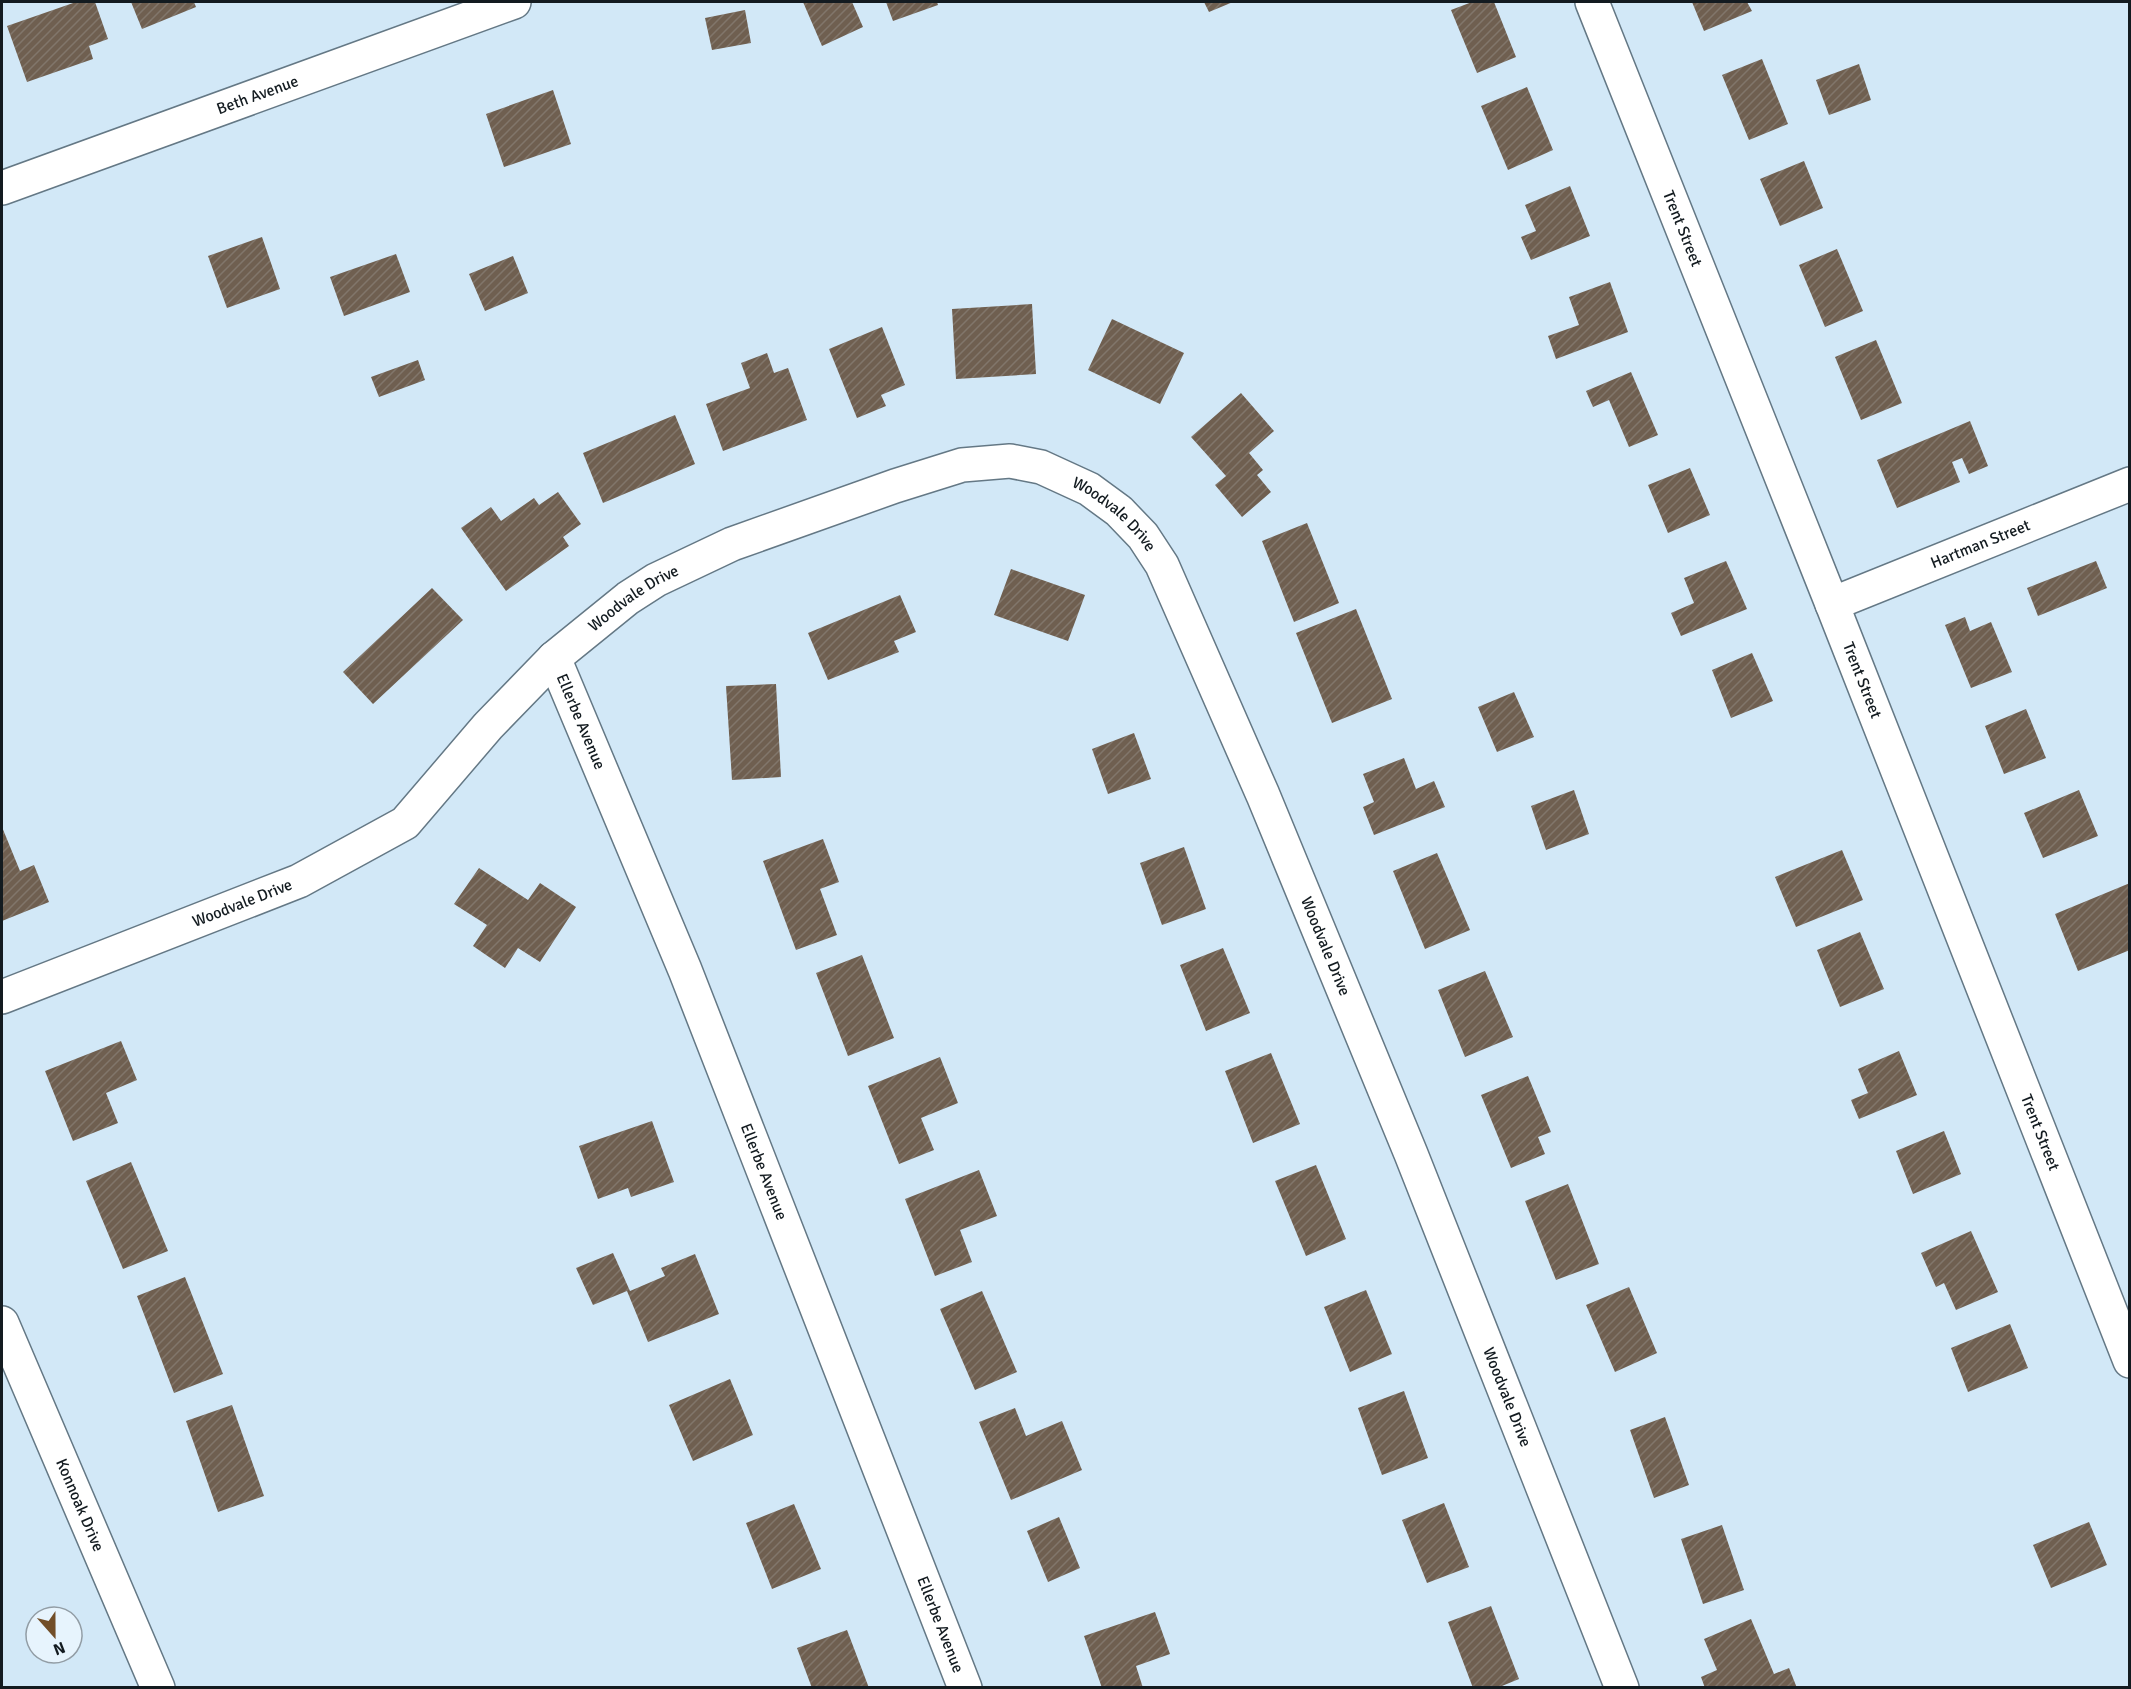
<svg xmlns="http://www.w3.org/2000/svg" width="2131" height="1689" font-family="Signika,sans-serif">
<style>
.building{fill:url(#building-hatch)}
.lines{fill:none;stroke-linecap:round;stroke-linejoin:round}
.minor-casing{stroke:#647885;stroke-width:36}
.minor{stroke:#fff;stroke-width:33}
.labels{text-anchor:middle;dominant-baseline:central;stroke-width:6;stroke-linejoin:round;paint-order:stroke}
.street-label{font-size:16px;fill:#131b20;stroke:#e7f4fd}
</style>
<defs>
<pattern id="building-hatch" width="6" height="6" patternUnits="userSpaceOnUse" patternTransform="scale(1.5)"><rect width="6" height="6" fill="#6f5f50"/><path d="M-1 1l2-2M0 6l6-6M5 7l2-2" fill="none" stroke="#81766b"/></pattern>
</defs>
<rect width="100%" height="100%" fill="#d2e8f7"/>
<!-- building -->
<path class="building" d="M76,2H95L108,39L89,46L93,59L27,82L7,26Z
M131,2H194L196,7L142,29Z
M803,2H852L863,27L822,46Z
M886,2H937L938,5L893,21Z
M1204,2H1233L1209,12Z
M1472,2H1494L1516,57L1477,73L1451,10Z
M1692,2H1747L1752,11L1704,31Z
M745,10L751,43L712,50L705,18Z
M1762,59L1788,124L1749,140L1722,75Z
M1859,64L1871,100L1829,115L1816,80Z
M1527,87L1553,150L1508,170L1481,106Z
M553,90L571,144L504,167L486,114Z
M1804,161L1823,208L1780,226L1760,179Z
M1570,186L1590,236L1531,260L1521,237L1536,231L1525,205Z
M262,237L280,289L227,308L208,256Z
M1837,249L1863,311L1825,327L1799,265Z
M396,254L410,292L344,316L330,277Z
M513,256L528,293L485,311L469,274Z
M1610,282L1628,332L1556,359L1548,336L1579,325L1569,297Z
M1032,304L1036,374L956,379L952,309Z
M1112,319L1184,353L1160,404L1088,370Z
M882,327L905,385L881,395L886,406L857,418L829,349Z
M1876,340L1902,403L1861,420L1835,357Z
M767,353L774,373L788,368L807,420L723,451L706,404L750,388L741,363Z
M418,360L425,380L379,397L371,377Z
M1631,372L1658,435L1629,447L1609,400L1593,407L1586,391Z
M1241,393L1274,431L1249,453L1263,470L1257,475L1271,492L1242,517L1215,485L1226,476L1191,437Z
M675,415L695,464L603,503L583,453Z
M1970,421L1988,466L1969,474L1962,458L1952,462L1960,482L1897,508L1877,460Z
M1690,468L1710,515L1668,533L1648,485Z
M558,492L581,524L563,537L569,546L506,591L461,528L491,507L501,521L534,498L539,505Z
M1307,523L1339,603L1294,622L1262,541Z
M1726,561L1747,609L1681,636L1671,613L1694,603L1684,578Z
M2096,561L2107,588L2038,616L2027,588Z
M1011,569L1085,595L1068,641L994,615Z
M432,588L463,620L373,704L343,672Z
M900,595L916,632L894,641L899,652L828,680L808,633Z
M1356,609L1392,699L1332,723L1296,633Z
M1965,617L1970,631L1991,622L2012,672L1971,688L1945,625Z
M1752,653L1773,701L1731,718L1712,670Z
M776,684L781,777L732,780L726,686Z
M1514,692L1534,737L1497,752L1478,707Z
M2026,709L2046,758L2004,774L1985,726Z
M1134,733L1151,779L1108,794L1092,749Z
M1404,758L1416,789L1434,781L1445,807L1374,835L1363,807L1374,802L1363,774Z
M1574,790L1589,834L1546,850L1531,806Z
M2079,790L2098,836L2043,858L2024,813Z
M2,827L20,871L34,865L49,902L2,921Z
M823,839L839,882L820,889L837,935L796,950L763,861Z
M1184,847L1206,909L1162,925L1140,863Z
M1842,850L1863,900L1796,927L1775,877Z
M1437,853L1470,930L1425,949L1393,871Z
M479,868L528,900L540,883L576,907L540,962L518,948L505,968L473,946L487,925L454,904Z
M2130,883V950L2078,971L2055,914Z
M1860,932L1884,989L1840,1007L1817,950Z
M1223,948L1250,1013L1206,1031L1180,965Z
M862,955L894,1038L848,1056L816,973Z
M1485,971L1513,1037L1465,1057L1438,990Z
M121,1041L137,1080L106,1093L118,1123L73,1141L45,1071Z
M1899,1051L1917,1095L1859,1119L1851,1100L1868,1093L1858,1069Z
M1271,1053L1300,1124L1253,1143L1225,1071Z
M940,1057L958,1103L921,1118L934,1150L899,1164L868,1086Z
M1528,1076L1551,1132L1538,1137L1545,1154L1511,1168L1481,1095Z
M652,1121L674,1182L631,1197L628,1188L598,1199L579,1146Z
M1944,1131L1961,1174L1913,1194L1896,1151Z
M131,1162L168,1251L123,1269L86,1181Z
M1316,1165L1346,1239L1306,1256L1275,1181Z
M979,1170L997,1216L960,1230L972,1262L935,1276L905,1199Z
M1568,1184L1599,1264L1556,1280L1525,1201Z
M1971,1231L1998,1292L1956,1310L1944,1283L1936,1287L1921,1253Z
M613,1253L630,1291L665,1276L661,1268L695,1254L719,1314L648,1342L627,1291L593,1305L576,1268Z
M185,1277L223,1374L174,1393L137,1296Z
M1629,1287L1657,1353L1615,1372L1586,1305Z
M1366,1290L1392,1354L1350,1372L1324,1307Z
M982,1291L1017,1372L975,1390L940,1309Z
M2010,1324L2028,1368L1968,1392L1951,1348Z
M730,1379L753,1435L693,1461L669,1405Z
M1404,1391L1428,1458L1382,1475L1358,1408Z
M232,1405L264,1496L218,1512L186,1421Z
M1015,1408L1026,1436L1062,1421L1082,1470L1011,1500L979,1422Z
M1665,1417L1689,1485L1654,1498L1630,1430Z
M1444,1503L1469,1567L1427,1583L1402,1520Z
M794,1504L821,1569L772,1589L746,1523Z
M1059,1517L1080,1568L1048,1582L1027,1531Z
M2089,1522L2107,1565L2051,1588L2033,1545Z
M1722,1525L1744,1590L1703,1604L1681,1539Z
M1491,1606L1519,1679L1497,1688H1473L1448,1622Z
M1155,1612L1170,1654L1136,1666L1143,1688H1102L1084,1636Z
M1751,1619L1774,1674L1789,1668L1797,1688H1705L1701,1677L1717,1670L1704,1639Z
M847,1630L869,1688H812L797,1648Z"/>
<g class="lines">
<defs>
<g id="minor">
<path id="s1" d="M1592,2L1832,604L2130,1361"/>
<path id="s2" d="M2,188L514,2"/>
<path id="s3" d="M1832,604L2130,484"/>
<path id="s4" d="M554,658L685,970L965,1688"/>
<path id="s5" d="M2,997L299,881L405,823L488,726L554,658L628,598L656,580L732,544L895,486L962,465L1010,461L1041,467L1089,489L1119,511L1143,536L1162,565L1263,795L1411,1154L1622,1688"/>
<path id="s6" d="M2,1323L158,1688"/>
</g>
</defs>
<!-- minor casing -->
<use href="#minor" class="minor-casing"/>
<!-- minor -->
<use href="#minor" class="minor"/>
</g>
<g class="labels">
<!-- street labels -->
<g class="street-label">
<text stroke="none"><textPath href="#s2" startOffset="272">Beth Avenue</textPath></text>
<text stroke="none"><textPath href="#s1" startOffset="244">Trent Street</textPath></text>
<text stroke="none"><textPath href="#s5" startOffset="1286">Woodvale Drive</textPath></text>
<text stroke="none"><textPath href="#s3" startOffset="160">Hartman Street</textPath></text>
<text stroke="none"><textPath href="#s5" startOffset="762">Woodvale Drive</textPath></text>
<text stroke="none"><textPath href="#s1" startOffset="730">Trent Street</textPath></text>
<text stroke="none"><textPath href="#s4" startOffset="69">Ellerbe Avenue</textPath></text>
<text stroke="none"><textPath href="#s5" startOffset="258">Woodvale Drive</textPath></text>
<text stroke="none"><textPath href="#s5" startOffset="1772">Woodvale Drive</textPath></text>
<text stroke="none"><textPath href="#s1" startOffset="1216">Trent Street</textPath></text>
<text stroke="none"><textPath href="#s4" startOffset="555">Ellerbe Avenue</textPath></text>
<text stroke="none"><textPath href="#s5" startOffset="2258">Woodvale Drive</textPath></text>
<text stroke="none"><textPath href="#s6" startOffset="198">Konnoak Drive</textPath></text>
<text stroke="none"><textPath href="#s4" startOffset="1041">Ellerbe Avenue</textPath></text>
</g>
</g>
<!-- border -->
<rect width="2131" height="1689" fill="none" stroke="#131b20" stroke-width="6"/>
<!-- north arrow -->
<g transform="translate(54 1635) rotate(159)"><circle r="28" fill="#e7f4fd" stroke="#929da5" stroke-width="1.5"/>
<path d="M0-4.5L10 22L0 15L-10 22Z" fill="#724e28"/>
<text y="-9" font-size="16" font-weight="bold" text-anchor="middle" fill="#131b20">N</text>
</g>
</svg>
